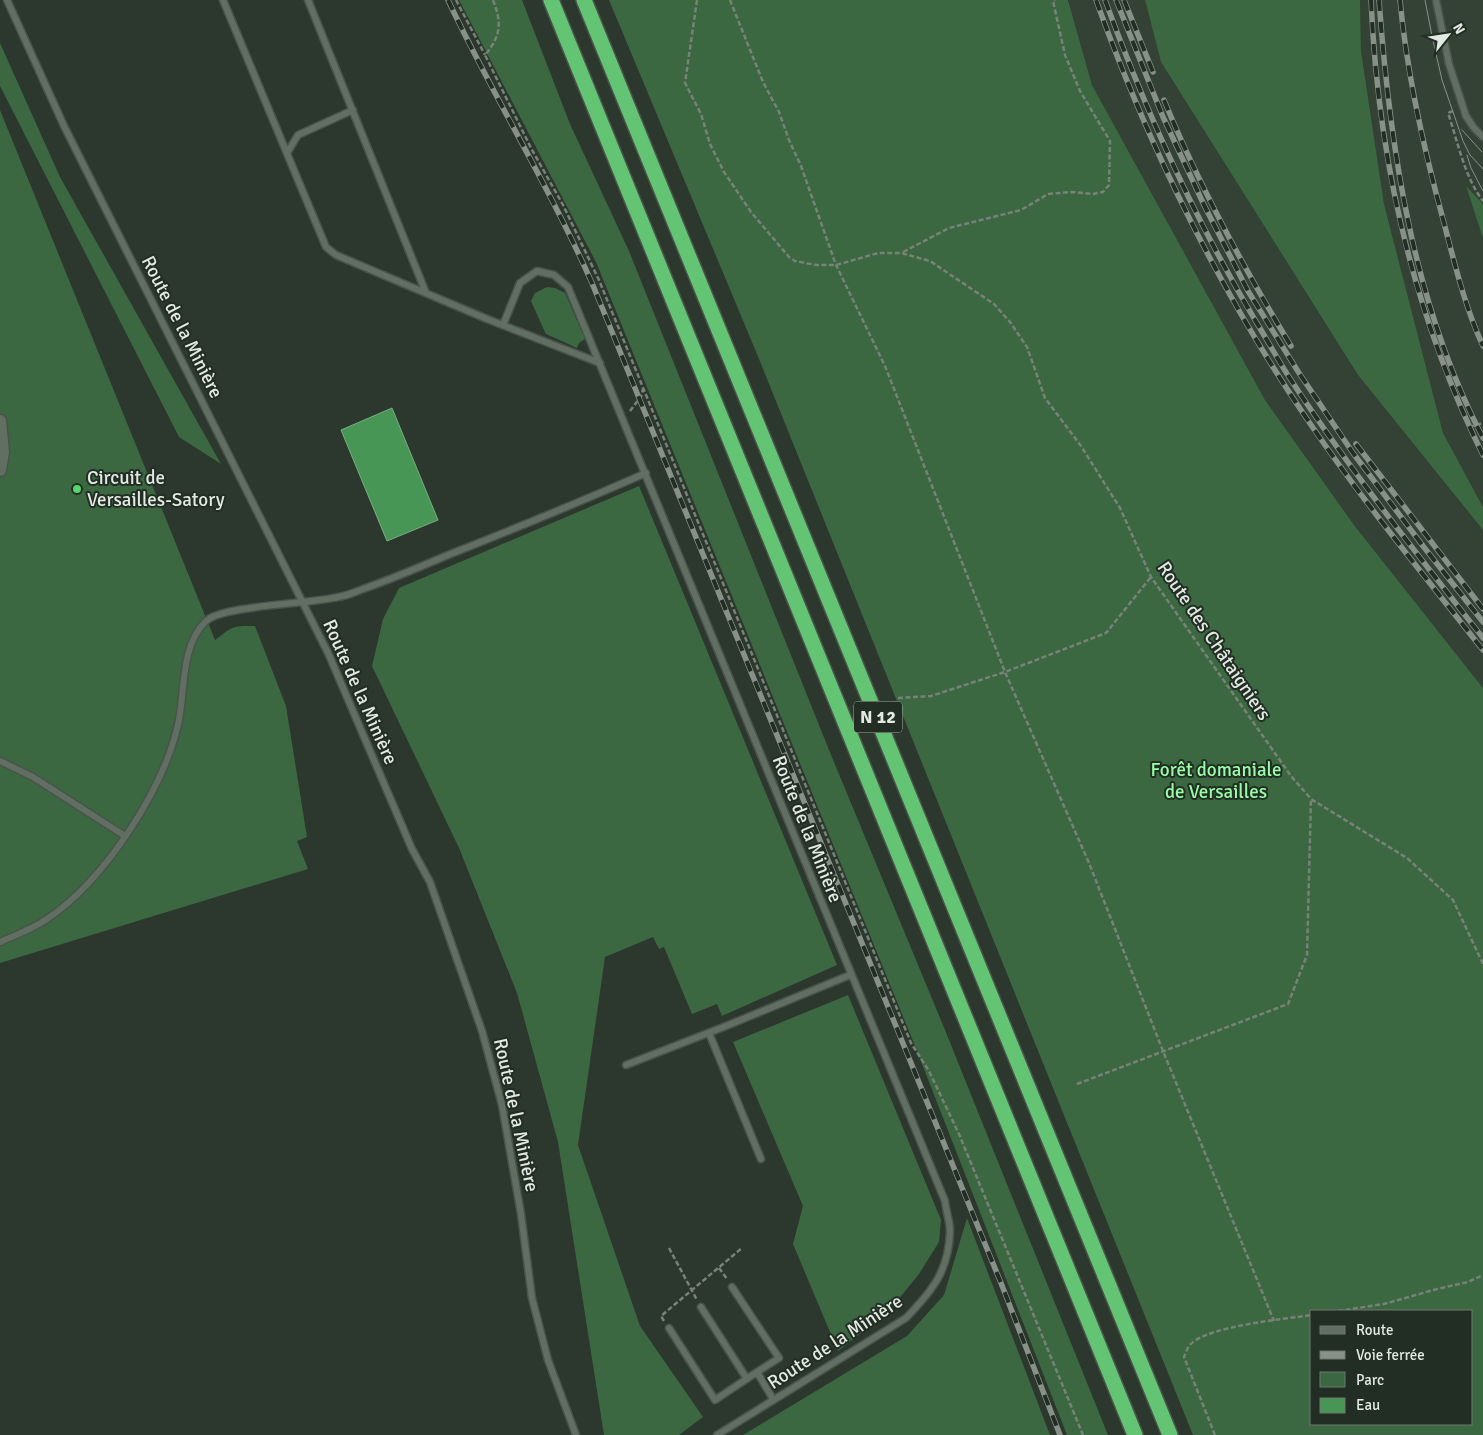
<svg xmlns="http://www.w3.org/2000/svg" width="1483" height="1435" font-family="Signika,sans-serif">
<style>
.built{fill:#334234}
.green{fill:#3b6841;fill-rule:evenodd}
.water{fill:#489655;stroke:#76af80}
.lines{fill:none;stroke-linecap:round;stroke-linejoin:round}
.lane-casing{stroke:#4a534b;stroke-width:9}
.street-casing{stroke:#4a534b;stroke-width:15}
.highway-casing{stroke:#4a534b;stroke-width:18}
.path{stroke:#788279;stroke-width:2.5;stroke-dasharray:5 2.5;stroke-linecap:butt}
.lane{stroke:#616e62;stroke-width:6}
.street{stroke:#616e62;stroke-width:12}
.highway{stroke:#63c574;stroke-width:15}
.tram{stroke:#879188;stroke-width:1}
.rail-casing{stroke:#879188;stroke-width:5.5}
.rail{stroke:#222d23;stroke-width:4;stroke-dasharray:11;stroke-linecap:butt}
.poi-dot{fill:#57d570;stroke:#222d23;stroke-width:2}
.labels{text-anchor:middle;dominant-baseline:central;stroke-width:4;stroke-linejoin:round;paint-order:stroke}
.shield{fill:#222d23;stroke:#a8b1a9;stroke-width:1}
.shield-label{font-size:18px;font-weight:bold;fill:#e2eae3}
.street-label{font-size:19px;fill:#e2eae3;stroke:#222d23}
.poi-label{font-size:19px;fill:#e2eae3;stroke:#222d23;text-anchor:start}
.park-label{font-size:19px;fill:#97fea6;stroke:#222d23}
</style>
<rect width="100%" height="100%" fill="#2c372d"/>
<!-- built -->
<path class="built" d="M1068,0H1145L1161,62L1358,375L1483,530V688L1354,525L1265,400L1092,85Z
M1360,0H1483V507L1443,433L1384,204L1361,51Z"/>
<!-- green -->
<path class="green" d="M459,0H522L570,124L629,251L829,750L945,1030L1108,1435H1067L913,1041L596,262Z
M609,0H1068L1092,85L1265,400L1354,525L1483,688V1435H1193L757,354ZM1312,1311H1472V1424H1312Z
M1145,0H1360L1361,51L1384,204L1443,433L1483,507V530L1358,375L1161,62Z
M0,43L60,177L221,464L179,437L0,86Z
M0,110L215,640C234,626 230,626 255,626L286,706L307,837L297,841L308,869L0,963Z
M1466,186L1483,204V238Z
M547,287L555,288L565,293L585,339L579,343L577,348L546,334L544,330L531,301L535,293Z
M639,486L837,965L722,1016L717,1004L692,1014L664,947L659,949L653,937L605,957L578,1145L640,1326L703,1417L679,1435H604L558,1142L517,993L459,848L372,666L383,619L399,588Z
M848,995L941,1220L939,1242L919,1274L889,1311L838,1351L793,1244L803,1206L733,1042Z
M967,1218L1050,1435H743L907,1336L944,1295Z"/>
<!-- water -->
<path class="water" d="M392,408L438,520L387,541L341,430Z"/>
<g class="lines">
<defs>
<path id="lane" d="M7,0L64,126L329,655L412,849L430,882L482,1031L502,1105L521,1214L532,1298L548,1360L576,1435
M223,0L326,247L336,255L487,319L600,363
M308,0L426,293
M1436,0L1449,64L1466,116L1474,128L1483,137
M287,153L298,135L353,110
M503,325L520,283L537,271L554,275L568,287L945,1201C946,1211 950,1222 950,1231C949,1271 932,1291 906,1318L717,1435
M0,761L33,777L125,836
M0,942C15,935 33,929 47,919C105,880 165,788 179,720C185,688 181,645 206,621C223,605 311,604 338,597C347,596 355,592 363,589C392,579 420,567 448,555C514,529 580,502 646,473
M709,1033L761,1159
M626,1065L726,1026L850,975
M732,1287L779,1358L757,1372L773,1399
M701,1307L747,1379
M669,1328L715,1400L757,1372"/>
<path id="street" d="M0,421L3,452L0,470"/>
<path id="highway" d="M551,0L1135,1435
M584,0L1170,1435"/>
</defs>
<!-- lane casing -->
<use href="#lane" class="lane-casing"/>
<!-- street casing -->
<use href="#street" class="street-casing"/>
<!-- highway casing -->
<use href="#highway" class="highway-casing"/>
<!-- path -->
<path class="path" d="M456,0L485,55
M493,0C502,23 501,36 485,55L531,148L563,205L599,280L911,1043L929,1071L959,1134L1083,1435
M697,0L685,83L701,114L710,144L724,172L751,212L789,257L795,261L816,265H836L878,253H901L930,261L994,304L1010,322L1027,347L1045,398L1081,446L1120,508L1151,577L1291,776L1311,799L1407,858L1453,900L1483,964
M730,0L763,82L779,112L789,140L801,166L836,265L885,366L1005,672L1089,863L1163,1051L1274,1321
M1453,111L1448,113C1458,142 1464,176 1483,201
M903,252L949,228L1021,210L1048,194L1072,192L1093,194L1103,192L1109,185L1110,141L1080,91L1065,55L1053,1L1055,0
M630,411L642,395L643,388
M1469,427L1483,423
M898,698L931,696L1005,672L1106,633L1151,577
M1077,1084L1288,1004L1307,955L1311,799
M669,1248L697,1300
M719,1268L727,1279
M1338,1311L1384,1304L1437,1289L1468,1282L1483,1275
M664,1321L661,1316L742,1248
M1215,1435L1184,1357C1186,1353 1187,1347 1191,1344C1208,1326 1285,1319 1312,1315"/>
<!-- lane -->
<use href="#lane" class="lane"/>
<!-- street -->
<use href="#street" class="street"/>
<!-- highway -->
<use href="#highway" class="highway"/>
<!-- tram -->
<path class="tram" d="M1425,0L1432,36L1442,80L1463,141L1470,155L1483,169
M1462,130L1482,152
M1467,155L1471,168L1483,191"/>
<defs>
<path id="rail" d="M448,0C493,96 549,186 592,283L1001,1283L1060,1435
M1096,0C1149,147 1219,290 1307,419C1361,499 1423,574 1483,650
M1105,0C1146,112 1196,222 1258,325C1269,343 1279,362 1291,380C1350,470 1417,554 1483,638
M1116,0L1163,117L1204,205L1248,291L1299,373L1353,453L1423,546L1483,622
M1124,0L1153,72
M1371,0C1378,160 1412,311 1483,455
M1379,0C1390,150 1413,303 1483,438
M1400,0C1407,76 1424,150 1444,223C1455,265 1465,307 1483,346
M1164,100C1199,185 1243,267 1291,346
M1356,444L1483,609"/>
</defs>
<!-- rail casing -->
<use href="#rail" class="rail-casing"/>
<!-- rail -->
<use href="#rail" class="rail"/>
</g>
<!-- markers -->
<circle class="poi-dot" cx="77" cy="489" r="5"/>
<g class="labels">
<!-- shield labels -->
<rect class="shield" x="854" y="701.5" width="48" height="31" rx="4"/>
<g class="shield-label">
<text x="878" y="717">N 12</text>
</g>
<!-- street labels -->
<g class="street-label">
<text transform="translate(182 327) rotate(63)">Route de la Minière</text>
<text transform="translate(1214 641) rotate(56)">Route des Châtaigniers</text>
<text transform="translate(360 692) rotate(66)">Route de la Minière</text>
<text transform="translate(807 829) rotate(68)">Route de la Minière</text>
<text transform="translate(516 1115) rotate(78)">Route de la Minière</text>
<text transform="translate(835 1342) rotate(-33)">Route de la Minière</text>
</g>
<!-- poi labels -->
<g class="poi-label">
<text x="87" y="478">Circuit de<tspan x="87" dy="22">Versailles-Satory</tspan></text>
</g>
<!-- park labels -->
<g class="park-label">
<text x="1216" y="770">Forêt domaniale<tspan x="1216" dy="22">de Versailles</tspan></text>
</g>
</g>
<!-- legend -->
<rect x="1310" y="1310" width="162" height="115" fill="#222d23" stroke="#6f7970"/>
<rect x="1320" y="1326" width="25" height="8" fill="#616e62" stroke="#6f7970"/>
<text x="1356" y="1335" font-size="15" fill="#e2eae3">Route</text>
<rect x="1320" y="1351" width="25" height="8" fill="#879188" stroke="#6f7970"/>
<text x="1356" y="1360" font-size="15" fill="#e2eae3">Voie ferrée</text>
<rect x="1320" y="1372" width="25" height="15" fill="#3b6841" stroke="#6f7970"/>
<text x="1356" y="1385" font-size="15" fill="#e2eae3">Parc</text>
<rect x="1320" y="1398" width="25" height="15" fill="#489655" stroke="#6f7970"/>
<text x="1356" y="1410" font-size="15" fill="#e2eae3">Eau</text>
<!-- north arrow -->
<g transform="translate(1448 35) rotate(60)" stroke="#222d23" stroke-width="4" paint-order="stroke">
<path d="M0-4L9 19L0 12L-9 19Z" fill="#e2eae3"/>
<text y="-8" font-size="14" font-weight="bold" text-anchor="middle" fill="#e2eae3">N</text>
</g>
</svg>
